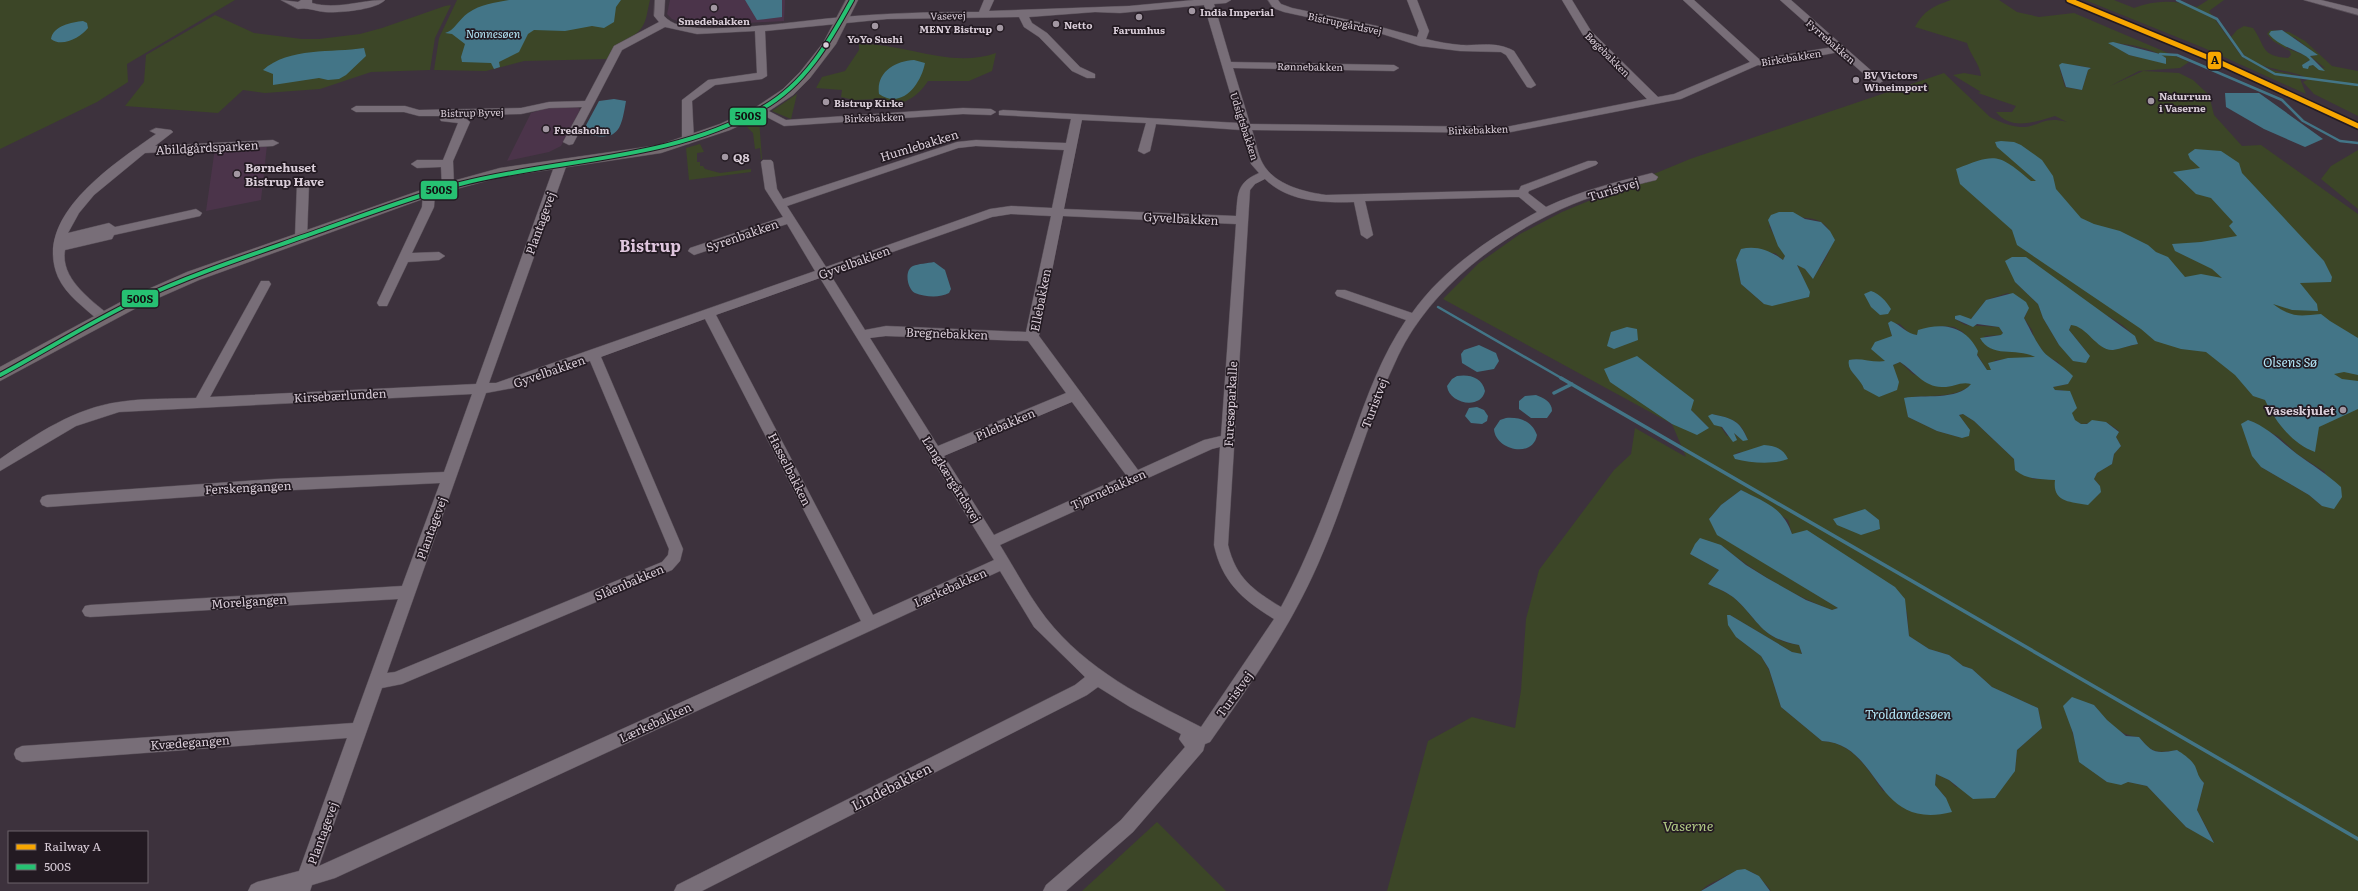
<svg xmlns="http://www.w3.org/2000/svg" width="2358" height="891" font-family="Literata,serif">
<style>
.built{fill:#4b344a}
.green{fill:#3c4627;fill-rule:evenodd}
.water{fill:#437587}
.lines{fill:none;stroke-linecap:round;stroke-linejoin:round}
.stream-far1{stroke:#437587;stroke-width:2.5}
.stream{stroke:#437587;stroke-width:3.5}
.minor-casing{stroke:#574e57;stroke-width:1}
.major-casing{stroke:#574e57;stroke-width:1}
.minor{fill:#786e78;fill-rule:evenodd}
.major{fill:#746a70;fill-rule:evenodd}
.bus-1-casing{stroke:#231a22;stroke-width:6}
.bus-1{stroke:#26c172;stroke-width:4}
.rail-1-casing{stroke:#231a22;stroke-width:8}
.rail-1{stroke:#f7a600;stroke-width:5}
.poi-dot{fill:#a297a2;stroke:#231a22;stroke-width:1.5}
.bus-dot{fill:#d9cdd8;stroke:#231a22;stroke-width:1.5}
.labels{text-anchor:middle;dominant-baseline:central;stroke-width:3.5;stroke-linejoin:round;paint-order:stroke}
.far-poi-label{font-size:10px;font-weight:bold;fill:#d9cdd8;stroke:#231a22;text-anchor:start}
.far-street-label{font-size:10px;fill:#d9cdd8;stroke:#231a22}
.far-water-label{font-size:11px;font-style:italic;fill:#b3e6f7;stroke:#231a22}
.street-label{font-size:12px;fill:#d9cdd8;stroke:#231a22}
.poi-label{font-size:12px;font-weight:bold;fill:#d9cdd8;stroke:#231a22;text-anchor:start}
.water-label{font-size:13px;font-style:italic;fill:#b3e6f7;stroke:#231a22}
.near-street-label{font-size:14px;fill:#d9cdd8;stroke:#231a22}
.near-park-label{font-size:14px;font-style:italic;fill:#b2cb86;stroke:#231a22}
.district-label{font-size:16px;font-weight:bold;fill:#dfc6de;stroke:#231a22}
.line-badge{stroke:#231a22;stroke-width:1.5}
.pale-badge-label{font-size:11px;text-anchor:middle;font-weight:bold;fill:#111}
</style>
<rect width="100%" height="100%" fill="#3d323d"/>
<!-- built -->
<path class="built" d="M670,0H785L784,21L693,26L672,19L667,14Z
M578,107L580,110L561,146L549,152L507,161L531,113L547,108Z
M267,145L261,200L206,211L215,148Z"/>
<!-- green -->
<path class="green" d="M0,0H235L127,64L128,82L97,102L0,149Z
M457,0H650C647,11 647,24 638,32C626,42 616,43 608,59L524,61L486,71L434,70L439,38Z
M1951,0H1999L2017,12L2039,17L2074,13L2189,62L2180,68L2139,71L2110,86L2143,71L2179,73L2193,80L2209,95L2214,115L2242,146L2261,145L2358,214V891H1771C1754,869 1747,865 1722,878C1714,882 1706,885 1701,891H1387L1428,741L1472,717L1515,728L1521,690L1526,619L1539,570L1614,470L1631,454L1635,428L1686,457L1672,424L1443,299L1479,263L1520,234L1562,212L1690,159L1944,73L1990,117C1999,122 2010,126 2020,127C2039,128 2042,115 2067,122L2055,116C2034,122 2012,131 1996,112H2012L2016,106L1978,93L1981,92L1953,75L1964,73L1981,76C1980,64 1970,55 1967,43L1915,27C1924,10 1934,6 1951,0ZM2109,43C2126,43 2152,48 2166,58V63L2129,55ZM2075,65L2091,68L2088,70L2082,90L2065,87L2060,70ZM1797,216C1804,219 1814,217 1821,222C1844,237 1824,261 1813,278L1805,269L1797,264L1809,292V297L1764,304L1741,284L1736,260L1775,253L1783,260L1785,256L1769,226ZM2015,282C2046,293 2127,312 2138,344L2112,350L2077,325H2071L2069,330L2090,356L2059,345L2043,318L2038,304ZM2008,293L2027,313L2024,318L2032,330L2034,338L2046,356L2058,362L2068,384L2053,387L2055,390H2063L2074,420L2081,424L2106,422L2119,431L2116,437L2121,446L2114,454L2112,464L2097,473L2094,479L2100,486L2097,496L2092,499L2055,479H2033L2014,463L2015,460L1974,421L1963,414L1959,415L1970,430L1962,438L1937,431L1908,417L1905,398C1926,394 1954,400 1972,384L1964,382L1946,387L1913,374L1900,362L1893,365L1894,370L1864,389L1862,382L1852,372L1854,359L1878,363L1885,361L1892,336L1888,323L1900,324L1910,334L1917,335L1941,326L1954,327L1963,332L1987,370L1991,371L1995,360L2031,359L2036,356L2020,351H1999L1984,336L2002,335L2003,333L1999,327L1965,325L1955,319H1971L1986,300ZM1610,382L1691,410L1708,427ZM1712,414C1733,419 1740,420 1748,440L1738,437L1734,433L1727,436ZM2248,420L2279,437L2297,454L2325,472L2322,506L2309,495L2261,467ZM1739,452L1775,462L1735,459L1734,455ZM1741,490L1788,520L1792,534L1907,612L1909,636L1929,649L1949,655L1963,666L1972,669L1992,687L2038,708L2042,728L2017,750L2015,771L1956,787L1949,780L1936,774L1935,785L1946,798L1883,791C1868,769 1852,742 1822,741L1781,707L1769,670L1761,656L1736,637L1730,615L1792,652L1802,655L1799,645C1761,640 1758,618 1733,597C1726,592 1717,588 1708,584L1719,570L1690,554L1721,545C1754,572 1792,595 1832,610L1838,608L1786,576L1709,519L1721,505ZM2094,705C2107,721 2117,735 2139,737C2153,754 2156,753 2177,750L2194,765L2197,776L2204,783L2197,810L2214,842L2186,827L2147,786L2128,782H2107L2080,762L2071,727Z
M2085,0H2114L2134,8C2155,0 2175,0 2197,7L2208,0H2224L2209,11L2242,57L2272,70L2299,76L2306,94L2204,48Z
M451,5L435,38L430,70L371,72L320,89L265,93L243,90L218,113L125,106L144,82L146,55L215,15L254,33L302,39H319L360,34L382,28L445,6Z
M2244,26L2253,28C2266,46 2260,56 2288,58L2291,55L2290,51L2273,41L2267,34L2270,30L2289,32L2305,41L2332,66L2358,71V116L2314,94L2303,82L2309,79C2291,69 2258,70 2244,55C2239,50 2235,43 2231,37L2237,30ZM2294,37L2317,55L2310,56L2325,68L2311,65L2309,66L2306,62L2311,60L2307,56L2286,48Z
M859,44C905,43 951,69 996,53L992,71L969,81H928C917,98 904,104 884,107L881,99L854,100L841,97L842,90L816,88L822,77L845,71L859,50Z
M797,94L791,119L772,111Z
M759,119L762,159L757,160L761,159L760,148L755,149L753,133L746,126Z
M700,144L704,152L697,153V162H700V166H703L705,169L720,173L751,169V172L689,180L686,148Z
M2358,150V209L2321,179L2331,166Z
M1157,822L1226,891H1082Z"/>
<!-- water -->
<path class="water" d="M509,0H621L616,7L614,22L604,28L592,26L565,31L534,30L528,34L519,52L499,62L500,67L494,69L491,63L462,62L461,57L465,44L452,34L445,33C454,31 459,19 468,13C481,4 494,3 509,0Z
M745,0H782V17L757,20Z
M83,21L87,23L88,28C81,37 62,48 51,39C53,26 72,22 83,21Z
M2282,30L2318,55L2310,56L2325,71L2319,70L2313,65L2309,66L2308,69L2303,68L2302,65L2310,60C2305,52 2280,48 2269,34L2271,31Z
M2113,42L2160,54L2166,58V64L2129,55L2108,43Z
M364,48L366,56L346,75L339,79L328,80L319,78L273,85V74L263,70C289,47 332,53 364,48Z
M914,60L925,63C921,84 902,110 879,94C876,72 895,61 914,60Z
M2062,63L2091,68L2088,70L2082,90L2066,87L2059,65Z
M2225,93H2259L2323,139L2305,147L2264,129L2226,107Z
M614,99L626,101C621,130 619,142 585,134L584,129L599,101Z
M2001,141L2014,142L2021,145L2042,160L2053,176L2056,189L2081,218L2094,224L2120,231L2148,245L2156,252L2168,257L2185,277L2201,274L2222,278L2212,269L2175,251L2172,244L2201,242L2237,236L2229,226L2233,222L2211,198L2196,194L2173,172L2200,168L2190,159L2188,154L2195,149L2221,151L2239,163L2242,173L2324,261L2332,277L2331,282L2300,283L2317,304L2318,311L2292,310L2273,304C2292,318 2299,316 2321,314L2330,321L2358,338V375L2344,372L2334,374L2342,379L2358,381V409L2319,427L2315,452C2292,444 2275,421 2265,400L2253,396L2235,375L2206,352L2181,349L2155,341L2141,329L2017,245L2012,230L1960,184L1956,169C1996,153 1998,153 2031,181H2036L1997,147L1995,142Z
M1779,212H1793L1805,219L1821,222L1830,231L1835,240L1813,279L1805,269L1797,265L1810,292L1809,297L1772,306L1764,304L1741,284L1736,260L1741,249C1757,245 1771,251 1783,260L1785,256L1778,246L1768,220L1771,215Z
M2012,257H2026L2135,336L2138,344C2130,345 2121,349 2113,350C2097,351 2087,326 2071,325L2069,330L2090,356L2086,363L2073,361L2059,345L2043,318L2038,304L2015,282L2005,261Z
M934,262L945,270L951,289L949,293C940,298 925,297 915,293C907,289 904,270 913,266C918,264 928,263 934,262Z
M1871,291C1880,294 1886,301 1891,309L1888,314L1880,315L1871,307L1864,294Z
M2013,293L2026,302L2029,308L2024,318C2029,327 2040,351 2048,356C2057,363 2064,367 2073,376L2068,384L2053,387L2055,390L2070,391L2077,408L2072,413L2075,420L2081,424H2087L2092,420L2106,422L2119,432L2116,437L2121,446L2114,454L2112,464L2097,473L2094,479L2100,486L2101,492L2088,505C2070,502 2052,502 2055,480C2040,479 2027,480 2015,470L2014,459L1974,421L1963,414L1959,415L1970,430L1969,436L1962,438L1937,431L1908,417L1904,398C1924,394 1957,401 1971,384C1961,381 1954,387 1943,387C1925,388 1914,371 1900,362L1893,365L1899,382L1897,390L1879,397L1864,389C1861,378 1846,371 1849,360C1860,357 1873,363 1885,361L1871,349L1875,342L1892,336L1888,323L1891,321C1901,325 1907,334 1917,335L1918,330C1943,322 1966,326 1978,351L1977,355L1987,370H1991L1988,363L2008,358L2035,357C2017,347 1991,359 1980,338L2001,335L2003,333L1999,327L1977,324L1973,327L1955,319V316L1960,315L1971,319L1986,300Z
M1627,327L1637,329L1638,340L1614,349L1607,346L1611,332Z
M1479,345L1496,353L1499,361L1494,369L1477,372L1462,363L1461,354L1464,350Z
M1637,356L1694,400L1691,410L1709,428L1697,435L1672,424L1610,382L1604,369Z
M1457,376C1469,374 1482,377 1485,391C1481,410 1449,404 1447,386L1452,379Z
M1536,395C1544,398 1552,402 1552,411L1547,418H1531L1519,409V401L1525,396Z
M1477,407L1484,410L1488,416L1487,421L1482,424L1471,423L1465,416L1469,408Z
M1712,414C1734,419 1739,420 1748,440L1743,441L1734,433L1737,440L1733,442L1722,427L1714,425L1708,416Z
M1506,418C1520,417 1532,421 1537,435C1533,459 1495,450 1494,429L1500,420Z
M2248,420C2268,427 2280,441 2297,454C2312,465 2327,474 2341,487L2342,497L2334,509L2322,506L2309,495L2261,467L2252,456L2241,424Z
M1764,445C1775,446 1783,448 1788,459C1773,465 1751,463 1735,459L1733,455Z
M1741,490C1764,502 1783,507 1792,534L1807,530L1895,587L1905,599L1909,636L1929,649L1949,655L1963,666L1972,669L1992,687L2038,708L2042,728L2017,750L2015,771L1995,798L1973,799L1949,780L1936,774L1935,785L1946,798L1952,812C1873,832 1882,744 1822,741L1781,707L1769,669L1761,656L1736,637L1728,625L1727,615H1730L1792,652L1802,654L1799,645C1759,638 1759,619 1733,597C1725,591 1716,588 1708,584L1719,570L1690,554L1695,544L1700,538L1721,545L1746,565L1767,578L1806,600L1832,610L1838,608L1717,535L1709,519L1721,505Z
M1865,509L1879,520L1880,529L1861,535L1837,525L1833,519Z
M2072,697L2094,705L2107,720L2126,736L2139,737C2152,753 2156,754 2177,750C2183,754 2191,759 2195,766C2198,773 2198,777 2204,783L2197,810L2214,843L2186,827L2147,786L2128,782L2121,785L2107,782L2079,762L2073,733L2063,706Z
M1745,869L1759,876L1770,891H1701L1737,870Z"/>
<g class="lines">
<!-- stream-far1 -->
<path class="stream-far1" d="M2177,0L2217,19L2243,56L2275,74L2358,85
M2160,54L2177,55L2282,100L2303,121L2340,141L2358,143
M1438,307L1563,379"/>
<!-- stream -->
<path class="stream" d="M1561,378L2358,839
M1554,393L1572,384"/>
<defs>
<path id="minor" d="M281,0L298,2L301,0H312V3C337,10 360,0 385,0C376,10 338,13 325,12C315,11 307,7 298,9Z
M655,0H665L664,16C672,25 685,27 697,28C739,30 791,22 833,18C882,13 930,12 979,12L984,0H994L989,11L1129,6L1194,0H1231L1226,3L1214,4L1231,62L1394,65L1399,68L1394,71L1233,68L1250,124L1506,127L1647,99L1583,35L1562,0H1572L1591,31L1658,97L1674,94L1750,62L1683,0H1694L1759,59L1833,47L1780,0H1791L1883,81L1878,84L1874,83L1839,52L1765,66L1758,65L1681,99L1506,133L1252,130C1256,141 1257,154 1263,164C1275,185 1304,192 1326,195L1519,190L1521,186L1588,161H1596L1598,163L1596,165L1529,191L1528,193L1546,207C1580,191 1616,182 1652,173L1658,177L1656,180C1628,187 1600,193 1573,204C1503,233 1431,287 1398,356C1366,423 1348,496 1318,564C1290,628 1250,685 1210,742L1205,744L1203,751L1133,832L1066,891H1043L1046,885L1121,820L1185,747L1179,739L1181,734L1130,707L1098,687L1087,695L702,891H674L677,885L1075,685L1085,677L1034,627L1000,571L335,878L312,885L310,891H248L251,885L257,882L299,871L347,738L22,762L16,759L14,754L16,749L22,746L353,723L398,599L90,617L85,616L82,611L85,606L90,605L402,586L440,483L274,491L47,507L42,505L40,501L42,497L47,495L274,479L444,472L472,394L119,412L76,426L0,471V459C36,434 75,408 119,402C144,398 171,399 196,398L261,281H269L271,284L210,397L476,384L555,164L557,162H565L567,164L489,383H496L815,271L787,224L694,255L688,251L690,248L783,217L765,189L761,162L763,160H771L773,162L777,189L783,199L957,142L976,140L1066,143L1071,119L999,115V111L1003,110L1239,123L1204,5L1120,13L1095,12L1029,17L1032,23L1047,33L1080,67L1095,74V78H1087L1072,71L1039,37L1024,27L1019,17L887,19L765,31L767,76L762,79L715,85L692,101L694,141L688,144L682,141V100L708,80L757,73L755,31L697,34L665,27L622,50L573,144L569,145L563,142L582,107L549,108L521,114L448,116L464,117L470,122L453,161L454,186L448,190L442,186L441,167L417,168L411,164L417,160H443L458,123L441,121L440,119L445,116H419L404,112H356L351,109L356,106H405L419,110L521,108L549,102L585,101L614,46L659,22L654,16ZM1082,120L1146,123L1138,151L1144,154L1150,151L1156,124L1241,130L1251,164L1259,173C1236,183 1238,194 1236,216L1064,209ZM976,146L1064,150L1052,208L1011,206L990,209L826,267L787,206L958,148ZM1265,179C1288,202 1323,203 1354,202L1361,235L1367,239L1373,235L1365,201L1510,197H1519L1537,212C1491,237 1443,269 1412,313L1345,290H1337L1335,293L1337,296L1406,320C1382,355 1367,396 1353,436C1331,494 1311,552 1281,607C1253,590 1236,578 1228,545L1250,190L1255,184ZM1011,214L1051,216L1026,332L886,326L865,330L830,274L992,217ZM1063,216L1236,224L1221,436L1204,440L1138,470L1039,336ZM820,278L994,560L873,615L716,315ZM705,319L861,621L319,866L382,688L402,684L672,570L680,561L683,549L601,357ZM886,336L1028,341L1066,393L938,446L870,338ZM590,361L669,549L668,555L662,562L395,672L387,673L486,393L513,388ZM1072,402L1126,475L994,535L944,456ZM1220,447L1214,545C1222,582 1243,600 1274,619L1201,727C1144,698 1087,670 1046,618C1029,596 1015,569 1000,545L1212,449Z
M1268,0H1278L1281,4L1292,8L1377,26L1417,37L1419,31L1407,0H1417L1429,31L1426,39C1438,42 1449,44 1461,45C1479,46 1496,41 1514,51L1536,85L1531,88L1527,87L1506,55L1501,52L1460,51L1420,46L1376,32L1284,12L1273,8Z
M2304,0H2321L2358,9V15Z
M761,107L786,120L963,108L991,109L996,112L991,115L963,114L784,126L757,112V108Z
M156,128L171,130L173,132L155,146L273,140L279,143L273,146L145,153L94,195L79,213L68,233L109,223L115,227L196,209L202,213L200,216L114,235L112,239L65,250C60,278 90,299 109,315L110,318L109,321H99C85,308 66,295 58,277C32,216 114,164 156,134L150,131Z
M303,180L309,184L307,237L301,241L295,237L297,184Z
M429,188L435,192L434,207L412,253L439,252L445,256L439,260L408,262L387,306H379L377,303L422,207L423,192Z"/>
<path id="major" d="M846,0H858L836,44L810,78L793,95L766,113L730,130L661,153L501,177L434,195L199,280L140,306L0,381V367L128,298L187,272L424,189L500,168L659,145L720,124L756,107L783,89L800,72L823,43Z"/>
</defs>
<!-- minor casing -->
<use href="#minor" class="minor-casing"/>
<!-- major casing -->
<use href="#major" class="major-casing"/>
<!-- minor -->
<use href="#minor" class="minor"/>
<!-- major -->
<use href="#major" class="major"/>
<defs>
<path id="bus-1" d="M0,375C45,351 89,323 135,301C190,275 248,256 305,236C357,218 407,198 460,184C560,158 669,161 761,109C805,85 829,42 852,0"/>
</defs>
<!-- bus-1 casing -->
<use href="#bus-1" class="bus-1-casing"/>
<!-- bus-1 -->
<use href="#bus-1" class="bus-1"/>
<defs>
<path id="rail-1" d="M2069,0L2219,62L2358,126"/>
</defs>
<!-- rail-1 casing -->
<use href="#rail-1" class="rail-1-casing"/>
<!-- rail-1 -->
<use href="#rail-1" class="rail-1"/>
</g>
<!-- markers -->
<g class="poi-dot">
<circle cx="714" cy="8" r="4"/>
<circle cx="1192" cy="11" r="4"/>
<circle cx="1139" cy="17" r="4"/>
<circle cx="1056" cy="24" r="4"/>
<circle cx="875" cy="26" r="4"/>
<circle cx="1000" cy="28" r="4"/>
<circle cx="1856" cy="80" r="4"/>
<circle cx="2151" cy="101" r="4"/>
<circle cx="826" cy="102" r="4"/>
<circle cx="546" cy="129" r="4"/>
<circle cx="725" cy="157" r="4"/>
<circle cx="237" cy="174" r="4"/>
<circle cx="2343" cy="410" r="4"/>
</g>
<circle class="bus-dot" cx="826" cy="45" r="3.5"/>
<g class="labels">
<!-- far-poi labels -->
<g class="far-poi-label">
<text x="1200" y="11">India Imperial</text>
<text x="714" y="20" text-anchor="middle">Smedebakken</text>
<text x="1064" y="24">Netto</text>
<text x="992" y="28" text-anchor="end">MENY Bistrup</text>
<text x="1139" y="29" text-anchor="middle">Farumhus</text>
<text x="875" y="38" text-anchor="middle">YoYo Sushi</text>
<text x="1864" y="74">BV Victors<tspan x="1864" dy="12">Wineimport</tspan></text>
<text x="2159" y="95">Naturrum<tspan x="2159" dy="12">i Vaserne</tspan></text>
<text x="834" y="102">Bistrup Kirke</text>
<text x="554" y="129">Fredsholm</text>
</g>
<!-- far-street labels -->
<g class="far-street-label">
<text transform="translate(948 15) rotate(-1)">Vasevej</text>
<text transform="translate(1345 23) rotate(12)">Bistrupgårdsvej</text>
<text transform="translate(1831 41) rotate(41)">Fyrrebakken</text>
<text transform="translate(1608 54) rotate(45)">Bøgebakken</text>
<text transform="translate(1791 57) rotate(-9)">Birkebakken</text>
<text transform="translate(1310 66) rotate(1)">Rønnebakken</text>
<text transform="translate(472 112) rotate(-1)">Bistrup Byvej</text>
<text transform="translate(874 117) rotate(-2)">Birkebakken</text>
<text transform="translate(1245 126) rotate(72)">Udsigtsbakken</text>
<text transform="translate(1478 129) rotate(-2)">Birkebakken</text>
</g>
<!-- far-water labels -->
<g class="far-water-label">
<text x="493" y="33">Nonnesøen</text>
</g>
<!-- street labels -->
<g class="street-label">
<text transform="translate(919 145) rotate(-17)">Humlebakken</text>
<text transform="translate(207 147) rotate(-3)">Abildgårdsparken</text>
<text transform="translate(1613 189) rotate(-17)">Turistvej</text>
<text transform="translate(1181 218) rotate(3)">Gyvelbakken</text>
<text transform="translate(540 223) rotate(-70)">Plantagevej</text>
<text transform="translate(742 235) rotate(-19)">Syrenbakken</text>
<text transform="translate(854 262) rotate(-20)">Gyvelbakken</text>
<text transform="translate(1040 300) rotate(-79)">Ellebakken</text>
<text transform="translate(947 333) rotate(2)">Bregnebakken</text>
<text transform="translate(549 371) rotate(-19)">Gyvelbakken</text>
<text transform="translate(340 395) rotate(-3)">Kirsebærlunden</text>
<text transform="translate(1374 403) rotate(-69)">Turistvej</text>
<text transform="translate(1230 404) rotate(-87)">Furesøparkalle</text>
<text transform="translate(1005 424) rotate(-23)">Pilebakken</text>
<text transform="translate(790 469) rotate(63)">Hasselbakken</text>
<text transform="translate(952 479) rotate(58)">Langkærgårdsvej</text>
<text transform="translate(248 487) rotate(-3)">Ferskengangen</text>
<text transform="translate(1108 489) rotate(-24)">Tjørnebakken</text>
<text transform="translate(431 528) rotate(-70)">Plantagevej</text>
<text transform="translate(629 582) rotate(-23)">Slåenbakken</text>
<text transform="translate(950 587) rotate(-24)">Lærkebakken</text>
<text transform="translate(249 601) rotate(-4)">Morelgangen</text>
<text transform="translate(1234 694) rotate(-54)">Turistvej</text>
<text transform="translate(655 722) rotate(-25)">Lærkebakken</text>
<text transform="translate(190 742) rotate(-4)">Kvædegangen</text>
<text transform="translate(322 833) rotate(-70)">Plantagevej</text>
</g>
<!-- poi labels -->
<g class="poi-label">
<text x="733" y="157">Q8</text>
<text x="245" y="167">Børnehuset<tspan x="245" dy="14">Bistrup Have</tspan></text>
<text x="2335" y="410" text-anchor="end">Vaseskjulet</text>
</g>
<!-- water labels -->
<g class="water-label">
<text x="2290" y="361">Olsens Sø</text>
<text x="1908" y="713">Troldandesøen</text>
</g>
<!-- near-street labels -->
<g class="near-street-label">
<text transform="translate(891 786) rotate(-27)">Lindebakken</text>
</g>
<!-- near-park labels -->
<g class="near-park-label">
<text x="1688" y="825">Vaserne</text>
</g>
<!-- district labels -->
<g class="district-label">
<text x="650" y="245">Bistrup</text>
</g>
</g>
<g class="line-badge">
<rect x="2207" y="51" width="15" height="19" rx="4" fill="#f7a600"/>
<rect x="729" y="107" width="38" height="19" rx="4" fill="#26c172"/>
<rect x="420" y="180" width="38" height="20" rx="4" fill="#26c172"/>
<rect x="121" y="289" width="38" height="19" rx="4" fill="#26c172"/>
</g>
<g class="pale-badge-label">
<text x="2215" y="64">A</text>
<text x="748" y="120">500S</text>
<text x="439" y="194">500S</text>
<text x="140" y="303">500S</text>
</g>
<!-- legend -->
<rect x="8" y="831" width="140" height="52" fill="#231a22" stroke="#6c626b"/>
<rect x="16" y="844" width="20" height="6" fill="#f7a600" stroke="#6c626b"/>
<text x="44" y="851" font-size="12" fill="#d9cdd8">Railway A</text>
<rect x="16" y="864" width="20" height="6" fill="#26c172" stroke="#6c626b"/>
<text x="44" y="871" font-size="12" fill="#d9cdd8">500S</text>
</svg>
